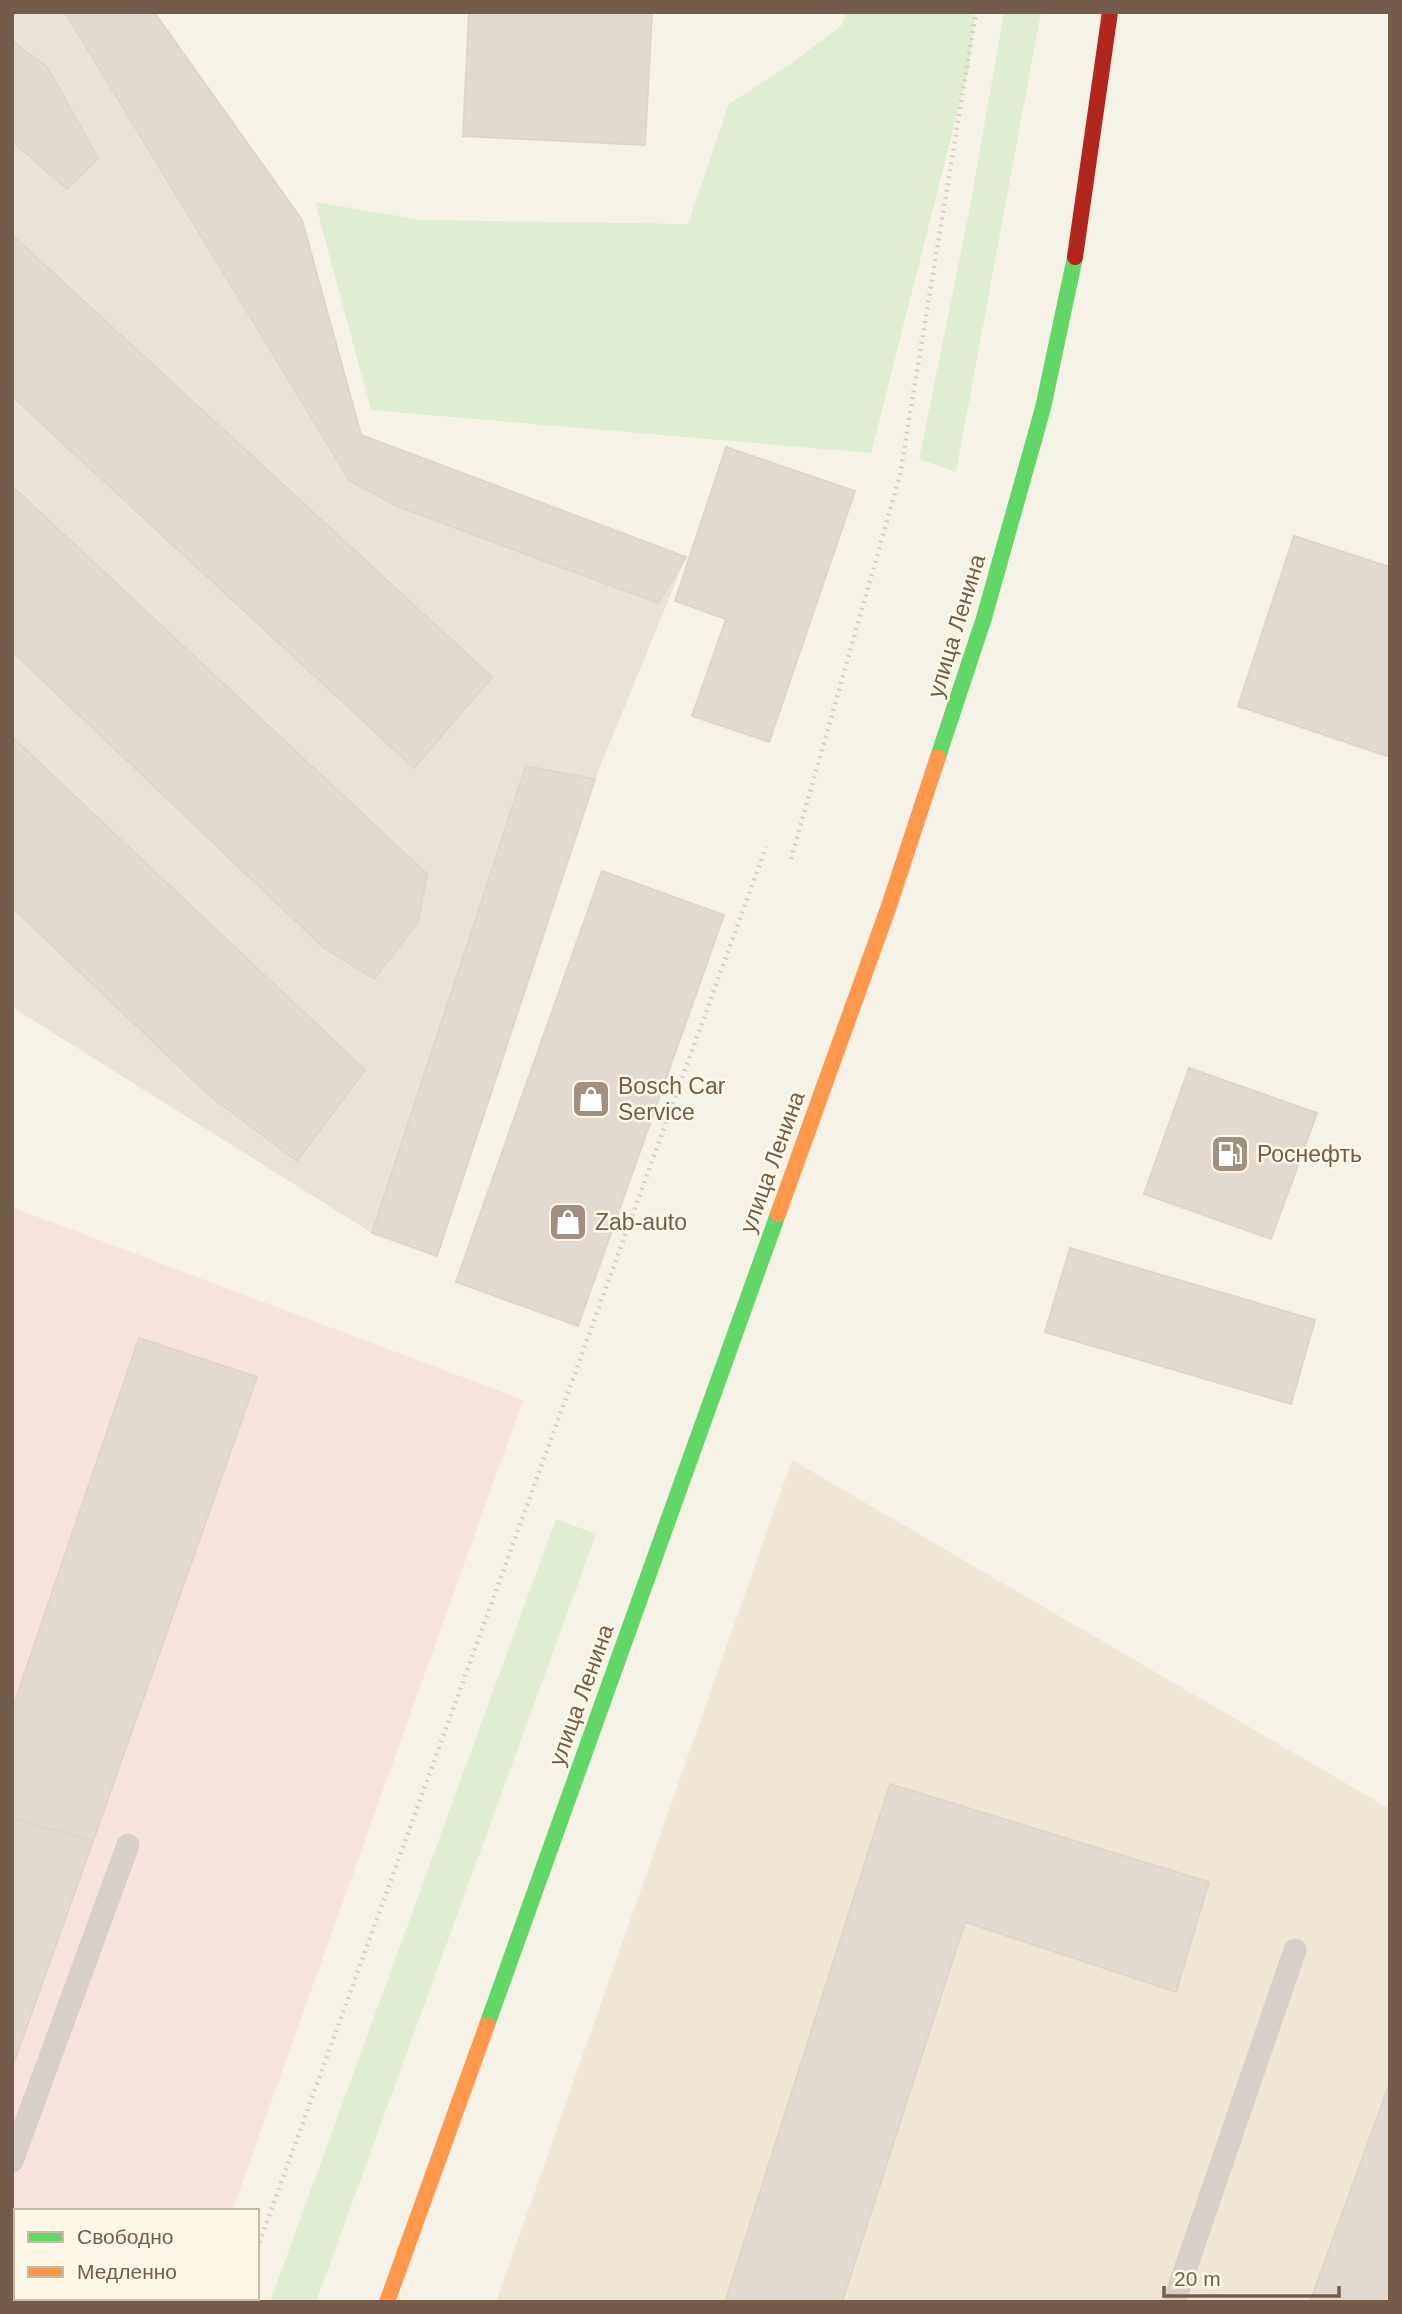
<svg xmlns="http://www.w3.org/2000/svg" width="1402" height="2314" font-family="Helvetica,sans-serif">
<style>
.residential{fill:#efe6d5}
.industrial{fill:#e8e2d9}
.medical{fill:#f8e2de}
.green{fill:#dfedd3}
.building{fill:#e2dad0;stroke:#ded5ca;stroke-width:2}
.lines{fill:none;stroke-linecap:round;stroke-linejoin:round}
.path{stroke:#d7d0c9;stroke-width:4.5;stroke-dasharray:2 5;stroke-linecap:butt}
.lane{stroke:#d7d0ca;stroke-width:23}
.fast{stroke:#63d668;stroke-width:16}
.slow{stroke:#ff974d;stroke-width:16}
.jam{stroke:#b3261e;stroke-width:16}
.labels{text-anchor:middle;dominant-baseline:central;stroke-width:5;stroke-linejoin:round;paint-order:stroke}
.street-label{font-size:23px;fill:#735c49;stroke:#fff8e8}
.poi-label{font-size:23px;fill:#735c49;stroke:#fff8e8;text-anchor:start}
</style>
<rect width="100%" height="100%" fill="#f6f2e8"/>
<!-- residential -->
<path class="residential" d="M792,1460L1390,1809V2302H496Z"/>
<!-- industrial -->
<path class="industrial" d="M12,12H154L302,220L362,435L686,557L595,779L437,1256L372,1233L12,1007Z"/>
<!-- medical -->
<path class="medical" d="M14,1208L523,1400L232,2211H16V2298H201L199,2302H12Z"/>
<!-- green -->
<path class="green" d="M846,12H975L969,67L871,453L371,410L315,202L422,220L688,224L729,104L786,67L842,25Z
M1004,12H1041L956,472L919,459L968,218Z
M556,1519L596,1534L316,2302H270Z"/>
<!-- building -->
<path class="building" d="M65,12H154L302,220L361,435L686,557L658,603L399,507L350,481Z
M469,12H652L645,145L463,136Z
M12,41L47,67L98,158L67,189L12,141Z
M12,235L492,677L414,768L12,396Z
M726,447L855,491L769,742L692,716L726,619L675,601Z
M12,486L427,874L418,922L374,979L324,948L12,651Z
M1294,536L1390,567V757L1238,706Z
M12,737L365,1070L297,1161L210,1096L12,907Z
M526,766L595,779L437,1256L372,1233Z
M602,871L724,915L578,1326L456,1282Z
M1189,1068L1317,1113L1271,1239L1144,1194Z
M1070,1248L1315,1320L1291,1404L1045,1332Z
M139,1338L257,1377L93,1841L12,1818V1710Z
M890,1784L1209,1882L1176,1992L965,1922L842,2302H725Z
M12,1818L93,1841L12,2068Z
M1390,2082V2302H1310Z"/>
<g class="lines">
<!-- path -->
<path class="path" d="M791,859L900,475L976,12
M257,2249L766,847
M238,2302L240,2298"/>
<!-- lane -->
<path class="lane" d="M12,2161L128,1845
M1174,2302L1295,1950"/>
<!-- fast -->
<path class="fast" d="M938,757L984,618L1043,408L1075,257
M487,2025L778,1214"/>
<!-- slow -->
<path class="slow" d="M778,1214L889,906L938,757
M387,2302L487,2025"/>
<!-- jam -->
<path class="jam" d="M1075,257L1110,12"/>
</g>
<!-- icons -->
<defs>
<symbol id="shop-square" viewBox="-11 -11 22 22"><rect x="-9" y="-9" width="18" height="18" rx="4" fill="#a19081" stroke="#fff8e8"/><path d="M-5-2.5h2.3a2.7 3.5 0 0 1 5.4 0H5L5.5 6h-11ZM-1.5-2.5h3a1.5 2.3 0 0 0-3 0Z" fill="#fff"/></symbol>
<symbol id="fuel-square" viewBox="-11 -11 22 22"><rect x="-9" y="-9" width="18" height="18" rx="4" fill="#a19081" stroke="#fff8e8"/><path d="M-5.5-6h7V0h2V4h1.3V-2.5L3-4.5l.8-.8L6-3V5H2.5V1h-1V6h-7ZM-4.2-4.7v3.2H.2V-4.7Z" fill="#fff"/></symbol>
</defs>
<g fill-rule="evenodd">
<use href="#shop-square" x="569" y="1077" width="44" height="44"/>
<use href="#fuel-square" x="1208" y="1132" width="44" height="44"/>
<use href="#shop-square" x="546" y="1200" width="44" height="44"/>
</g>
<g class="labels">
<!-- street labels -->
<g class="street-label">
<text transform="translate(956 626) rotate(-73)">улица Ленина</text>
<text transform="translate(772 1162) rotate(-70)">улица Ленина</text>
<text transform="translate(581 1695) rotate(-70)">улица Ленина</text>
</g>
<!-- poi labels -->
<g class="poi-label">
<text x="618" y="1086">Bosch Car<tspan x="618" dy="26">Service</tspan></text>
<text x="1257" y="1154">Роснефть</text>
<text x="595" y="1222">Zab-auto</text>
</g>
</g>
<!-- border -->
<rect width="1402" height="2314" fill="none" stroke="#735c49" stroke-width="28"/>
<!-- legend -->
<rect x="14" y="2209" width="245" height="91" fill="#fff8e8" stroke="#c7baa8" stroke-width="2"/>
<rect x="28" y="2232" width="35" height="10" fill="#63d668" stroke="#c7baa8" stroke-width="2"/>
<text x="77" y="2244" font-size="21" fill="#735c49">Свободно</text>
<rect x="28" y="2267" width="35" height="10" fill="#ff974d" stroke="#c7baa8" stroke-width="2"/>
<text x="77" y="2279" font-size="21" fill="#735c49">Медленно</text>
<!-- scale -->
<path d="M1164 2286v10h175v-10" fill="none" stroke="#735c49" stroke-width="3.5"/>
<text x="1174" y="2286" font-size="21" fill="#735c49" stroke="#fff8e8" stroke-width="5" paint-order="stroke">20 m</text>
</svg>
